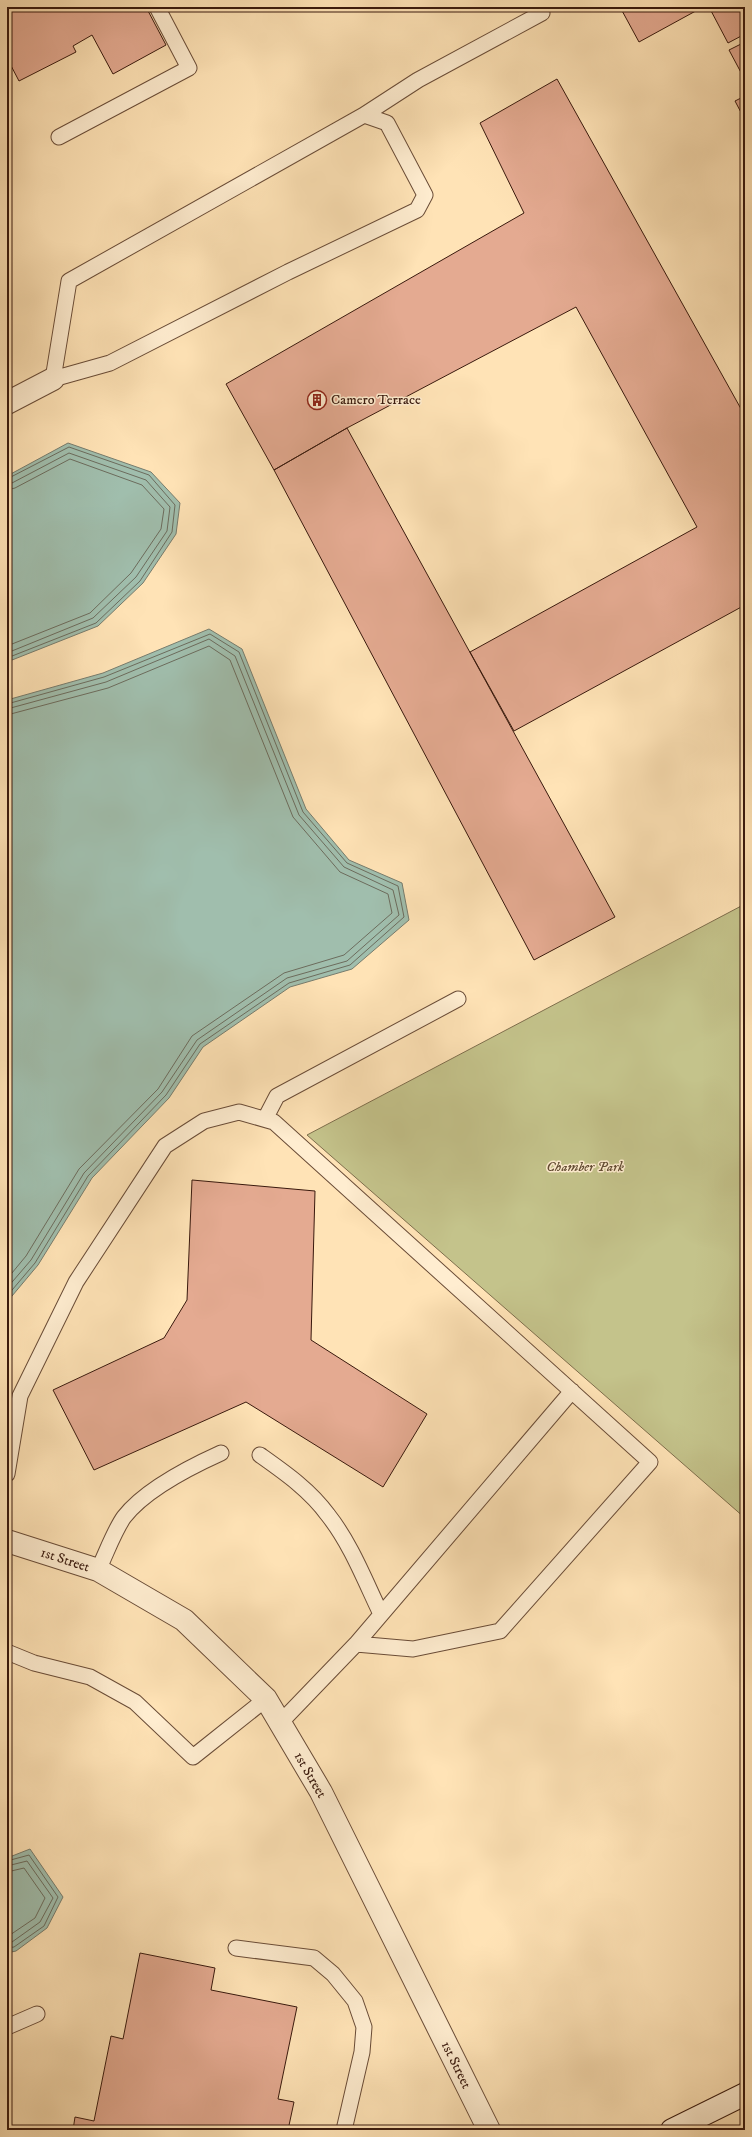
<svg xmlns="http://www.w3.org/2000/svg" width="752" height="2137" font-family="'IM FELL DW Pica',serif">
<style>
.green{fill:#c4c38b;stroke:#7e6e4c}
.water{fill:#a0bead;stroke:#777c6d}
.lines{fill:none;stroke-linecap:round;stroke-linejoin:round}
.shore{stroke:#6c6c5d;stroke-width:1}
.building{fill:#e4aa91;stroke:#39190d}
.lane-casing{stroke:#6a4c37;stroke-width:17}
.street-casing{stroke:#6a4c37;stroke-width:24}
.secondary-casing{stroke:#39190d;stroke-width:24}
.lane{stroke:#ffedd0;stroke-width:15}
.street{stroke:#ffedd0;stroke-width:22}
.secondary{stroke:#ffedd0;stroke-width:22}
.labels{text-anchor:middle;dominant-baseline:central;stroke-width:3;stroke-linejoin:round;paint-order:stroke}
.poi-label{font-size:14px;fill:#39190d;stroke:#ffedd0;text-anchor:start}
.park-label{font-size:14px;font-style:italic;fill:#634c33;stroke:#ffedd0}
.street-label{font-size:14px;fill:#39190d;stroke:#ffedd0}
</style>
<rect width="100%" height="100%" fill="#ffe3b6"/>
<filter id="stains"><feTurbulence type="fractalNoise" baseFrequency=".005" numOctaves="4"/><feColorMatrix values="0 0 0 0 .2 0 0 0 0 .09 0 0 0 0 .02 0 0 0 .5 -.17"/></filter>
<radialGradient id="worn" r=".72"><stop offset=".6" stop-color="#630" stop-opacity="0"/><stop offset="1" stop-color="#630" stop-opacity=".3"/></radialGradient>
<!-- green -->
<path class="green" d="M745,904V1518L307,1135Z"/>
<!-- water -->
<path class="water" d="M68,443L151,472L180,503L176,534L143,583L98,626L7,662V476Z
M209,629L242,649L306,809L349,860L402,883L409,920L352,969L290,987L203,1047L169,1098L92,1178L38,1265L7,1302V700L103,673Z
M30,1849L63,1897L47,1928L16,1951L7,1953V1858Z"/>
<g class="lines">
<!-- shore -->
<path class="shore" d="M7,479L69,447L149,475L175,505L172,532L140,581L96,623L7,658
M7,484L12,483L69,453L146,480L170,507L167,531L136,577L93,618L7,653
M7,490L15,488L70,459L142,485L164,509L161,529L131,573L90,613L7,646
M7,704L104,677L210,634L239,652L303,812L347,863L398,886L404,917L350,965L289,983L200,1044L166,1095L88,1176L35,1263L7,1296
M7,709L106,682L209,639L235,656L299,815L344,867L393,890L399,915L347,961L287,978L197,1040L162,1092L84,1173L31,1260L7,1288
M7,715L108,688L209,646L230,660L293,817L340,872L388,894L392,913L344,955L284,973L192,1036L158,1089L79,1169L26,1256L7,1279
M7,1861L29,1855L58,1897L44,1926L14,1947L7,1948
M7,1866L27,1861L53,1898L40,1922L12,1942L7,1943
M7,1872L24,1868L45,1898L35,1918L7,1937"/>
</g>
<!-- building -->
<path class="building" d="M7,7H146L166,45L113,74L92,35L73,46L76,52L19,81L7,58Z
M620,7H703L639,42Z
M709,7H745V34L728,43Z
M745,42V80L729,50Z
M557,79L745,416V605L514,731L470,652L697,527L576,307L347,428L274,470L226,384L524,213L480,123Z
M745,96V120L735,101Z
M347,428L615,917L534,960L274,470Z
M192,1180L315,1191L311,1340L427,1414L383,1487L246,1402L94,1470L53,1390L164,1338L187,1300Z
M140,1953L215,1968L211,1990L297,2007L278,2099L294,2102L288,2130H73L75,2117L94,2121L111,2036L123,2039Z"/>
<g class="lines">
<defs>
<path id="lane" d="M364,115L387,123L425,195L417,210L288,272L110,363L53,379L69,281Z
M364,115L418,80L542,13
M59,137L189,68L157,7
M265,1119L277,1096L458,999
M260,1455C284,1472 310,1490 328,1515C351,1544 365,1581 381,1614
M7,1474L20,1396L76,1282L165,1146L204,1121L239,1112L274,1122L650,1462L500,1631L413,1649L356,1644L280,1723
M98,1570C106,1554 114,1531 124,1517C145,1490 190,1467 221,1453
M356,1644L572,1391
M7,1652L34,1663L90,1677L135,1702L193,1757L266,1699
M236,1948L314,1958L333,1974L355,2001L364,2027L362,2052L344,2130
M7,2027L37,2014"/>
<path id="street" d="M7,403L53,379
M7,1541L98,1570L184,1620L266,1699L321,1792L489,2130"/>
<path id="secondary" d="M672,2130L745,2094"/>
</defs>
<!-- lane casing -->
<use href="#lane" class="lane-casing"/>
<!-- street casing -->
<use href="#street" class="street-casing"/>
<!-- secondary casing -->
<use href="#secondary" class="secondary-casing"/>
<!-- lane -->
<use href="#lane" class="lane"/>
<!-- street -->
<use href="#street" class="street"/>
<!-- secondary -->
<use href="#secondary" class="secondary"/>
</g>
<!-- icons -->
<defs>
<symbol id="building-ring" viewBox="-11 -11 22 22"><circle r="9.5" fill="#ffedd0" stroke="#8f2418" stroke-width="1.5"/><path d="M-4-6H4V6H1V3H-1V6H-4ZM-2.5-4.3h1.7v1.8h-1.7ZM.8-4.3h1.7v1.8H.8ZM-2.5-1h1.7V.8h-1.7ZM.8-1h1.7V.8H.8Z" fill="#8f2418"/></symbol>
</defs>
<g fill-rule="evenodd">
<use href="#building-ring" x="306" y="389" width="22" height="22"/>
</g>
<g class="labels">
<!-- poi labels -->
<g class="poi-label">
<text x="331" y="400">Camero Terrace</text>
</g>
<!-- park labels -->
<g class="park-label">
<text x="585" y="1167">Chamber Park</text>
</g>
<!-- street labels -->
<g class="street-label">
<text transform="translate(65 1560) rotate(18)">1st Street</text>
<text transform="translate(310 1775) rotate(60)">1st Street</text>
<text transform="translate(456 2065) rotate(64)">1st Street</text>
</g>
</g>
<!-- margin -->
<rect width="752" height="2137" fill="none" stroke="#ffe3b6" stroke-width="24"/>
<rect x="8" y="8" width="736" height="2121" fill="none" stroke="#39190d" stroke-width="2"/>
<rect x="12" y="12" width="728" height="2113" fill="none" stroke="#39190d"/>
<rect width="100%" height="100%" filter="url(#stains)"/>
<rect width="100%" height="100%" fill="url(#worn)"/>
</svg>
